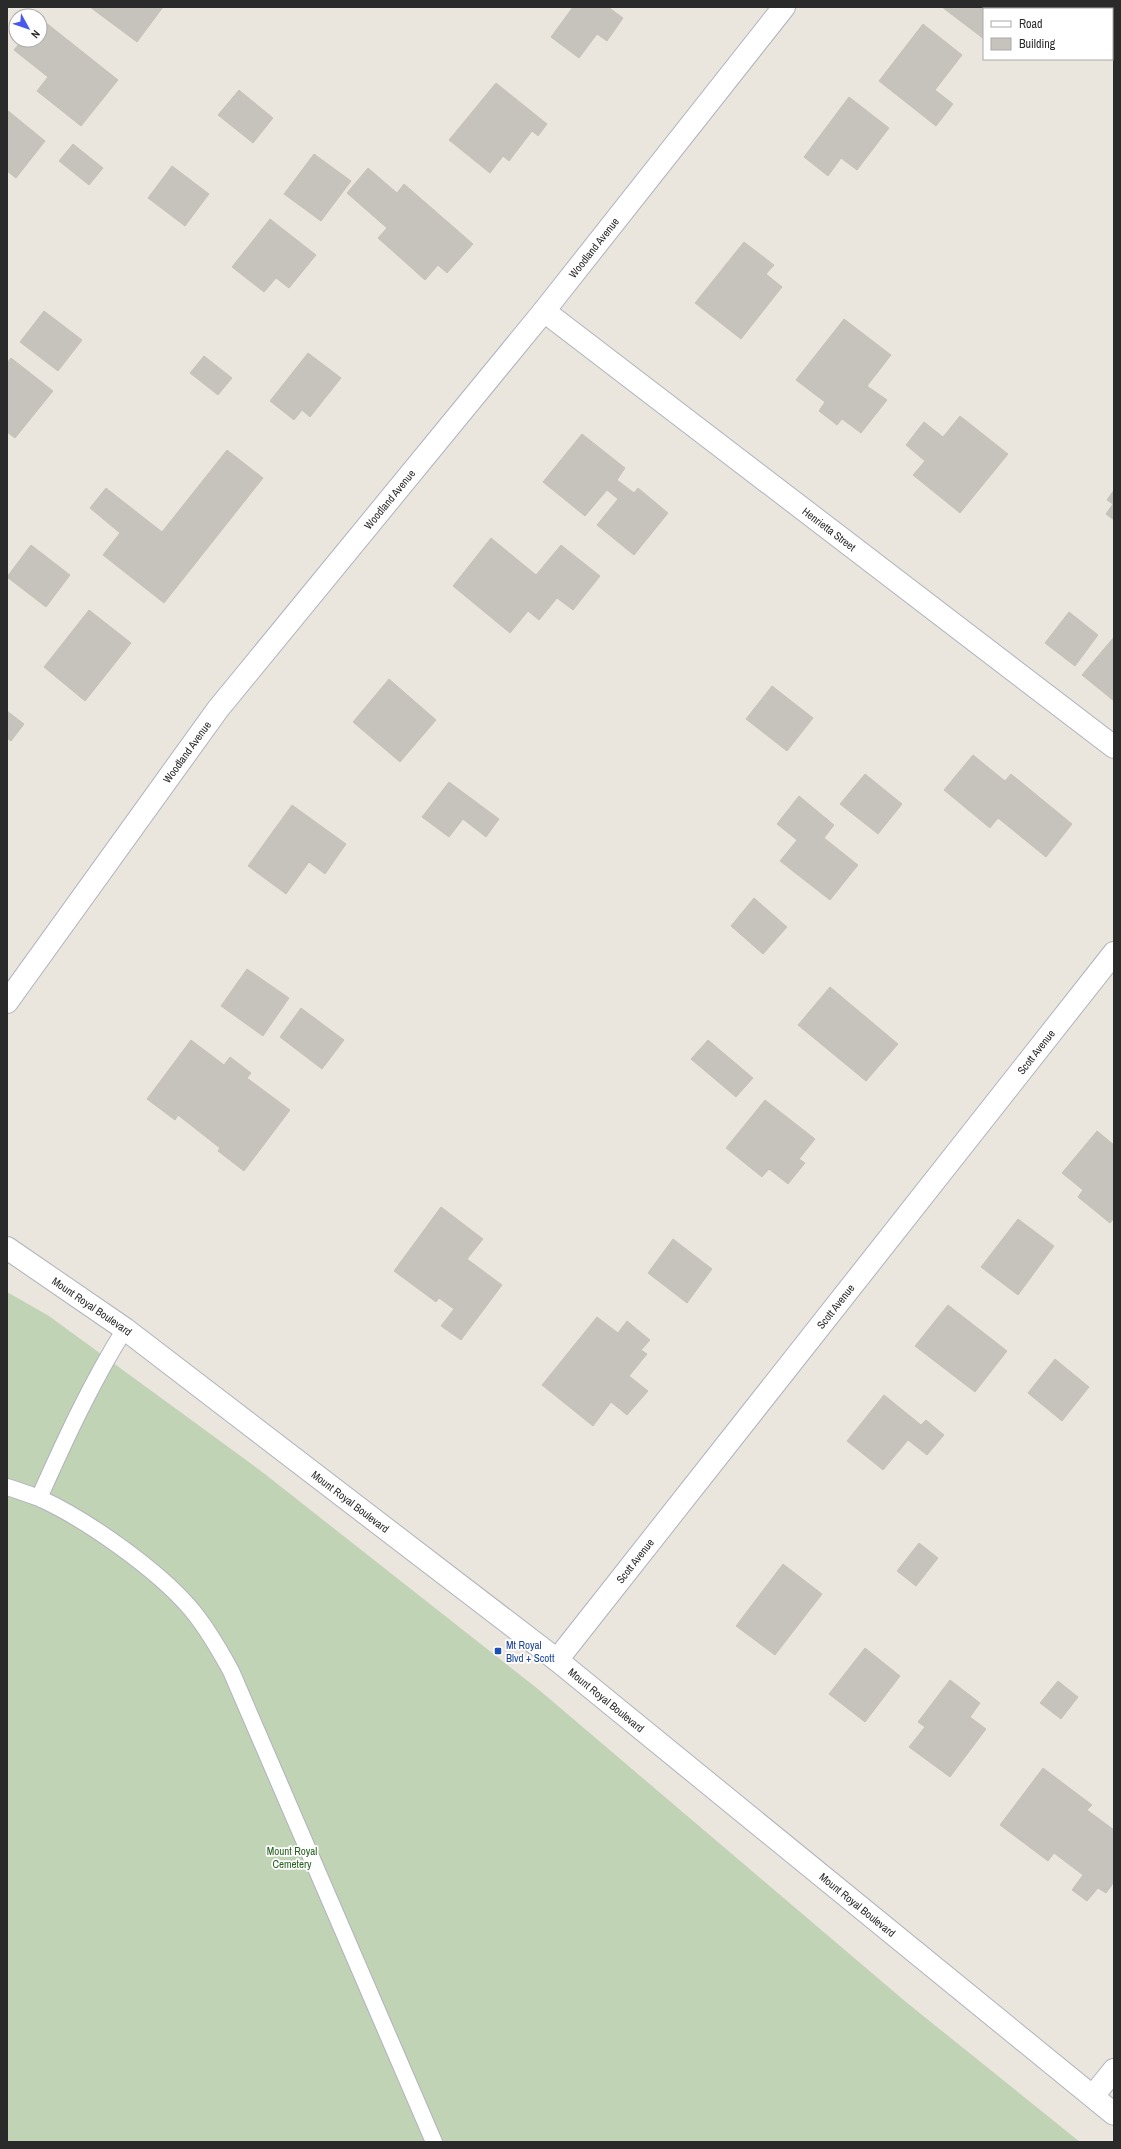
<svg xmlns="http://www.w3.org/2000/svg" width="1121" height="2149" font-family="'Archivo Narrow',sans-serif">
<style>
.cemetery{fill:#c1d3b5}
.building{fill:#c6c3bc;stroke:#c6c2b7}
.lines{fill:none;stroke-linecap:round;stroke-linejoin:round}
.lane-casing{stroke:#b0b2bc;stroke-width:18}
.street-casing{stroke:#b0b2bc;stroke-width:24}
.secondary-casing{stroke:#b0b2bc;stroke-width:24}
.lane{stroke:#fff;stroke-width:16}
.street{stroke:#fff;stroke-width:22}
.secondary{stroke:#fff;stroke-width:22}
.transit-dot{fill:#1a4fb4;stroke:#fff;stroke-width:1.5}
.labels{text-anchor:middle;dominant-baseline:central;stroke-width:3.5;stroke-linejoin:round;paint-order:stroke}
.street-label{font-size:11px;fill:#2a2a2a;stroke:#fff}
.transit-label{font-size:11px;fill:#164399;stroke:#fff;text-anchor:start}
.park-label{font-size:11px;fill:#276120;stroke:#fff}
</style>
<rect width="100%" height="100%" fill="#ebe6dd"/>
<!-- cemetery -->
<path class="cemetery" d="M7,1292L49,1316L261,1471L538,1689L906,2002L1080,2142H7Z"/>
<!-- building -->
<path class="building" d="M90,7H163L137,42Z
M573,7H608L623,18L607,41L597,34L579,58L551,37Z
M942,7H1024L1022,9H984V39Z
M40,18L118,80L81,126L37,91L48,77L14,50L22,40H40Z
M923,24L962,55L935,90L953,104L936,126L879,81Z
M496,83L547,124L538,136L532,131L509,161L503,156L490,173L449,140Z
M239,90L273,118L253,143L218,115Z
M849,97L889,128L857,170L841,158L828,176L804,157Z
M7,110L45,141L16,178L7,171Z
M73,144L103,168L89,185L59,161Z
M314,154L351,181L321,221L284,194Z
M172,166L209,194L185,226L148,198Z
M368,168L397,193L404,184L473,244L447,273L438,265L425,280L378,238L387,228L347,193Z
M270,219L316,255L289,288L276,278L264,292L232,267Z
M744,242L774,265L766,274L782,287L741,339L695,303Z
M44,311L82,340L58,371L20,342Z
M844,319L891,355L867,386L887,400L861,433L842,419L837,425L819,411L825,402L796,380Z
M308,353L341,378L310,417L302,410L294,420L270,401Z
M204,356L232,378L218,395L190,373Z
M11,358L53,391L15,438L7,432V363Z
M960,416L1008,454L960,513L913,475L925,461L906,445L924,422L943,437Z
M582,434L625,468L617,480L634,493L638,488L668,513L634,555L597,525L618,499L607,490L585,516L543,482Z
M227,450L263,478L164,603L103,555L120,533L90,508L106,488L162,532Z
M1114,490V520L1106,514L1113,504L1107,500Z
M491,538L536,575L561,545L600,576L573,610L557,598L539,620L528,611L510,633L453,586Z
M31,545L70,575L46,607L7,577Z
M89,610L131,643L85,701L44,667Z
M1069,612L1098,635L1075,666L1045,643Z
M1114,637V701L1082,675Z
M389,679L436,720L400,762L353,722Z
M772,686L813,718L787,751L746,719Z
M7,711L24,724L11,741L7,738Z
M973,755L1005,781L1011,774L1072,824L1046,857L998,818L990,828L944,790Z
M865,774L902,804L878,834L840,804Z
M449,782L499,819L486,837L463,819L449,837L422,817Z
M799,796L834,825L824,838L858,865L830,900L780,861L797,840L777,824Z
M292,805L346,844L325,874L309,862L286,894L248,866Z
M754,898L787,927L763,954L731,926Z
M247,969L289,998L263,1036L221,1006Z
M830,987L898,1044L866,1081L798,1025Z
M301,1008L344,1040L322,1069L280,1037Z
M191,1040L224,1065L230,1057L251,1073L247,1078L290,1110L244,1171L218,1151L220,1148L178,1115L175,1120L147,1099Z
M708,1040L753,1078L736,1097L691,1059Z
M765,1100L815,1139L799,1159L805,1163L788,1184L769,1169L762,1177L726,1148Z
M1097,1131L1114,1145V1218L1110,1223L1078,1197L1083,1190L1062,1173Z
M441,1207L483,1239L467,1259L502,1285L461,1340L441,1326L454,1309L439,1298L436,1302L394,1271Z
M1018,1219L1054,1246L1018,1295L981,1267Z
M673,1239L712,1269L687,1303L648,1273Z
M948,1305L1007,1351L975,1392L915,1346Z
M597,1317L618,1333L627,1321L650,1340L641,1350L647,1354L629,1376L648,1391L627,1415L611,1402L593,1426L542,1385Z
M1055,1359L1089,1387L1062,1421L1028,1393Z
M884,1395L921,1425L926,1420L944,1435L927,1455L908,1440L883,1470L847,1441Z
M919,1543L938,1558L916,1586L897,1571Z
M783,1564L822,1594L775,1655L736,1626Z
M865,1648L900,1676L865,1722L829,1694Z
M950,1680L980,1703L970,1717L986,1729L950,1777L909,1747L925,1727L918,1722Z
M1058,1681L1078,1697L1061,1719L1040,1703Z
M1043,1768L1092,1805L1087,1810L1114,1830V1882L1106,1893L1098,1888L1087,1901L1072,1890L1083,1875L1054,1853L1048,1861L1000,1825Z"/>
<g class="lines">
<defs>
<path id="lane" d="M7,1487C17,1490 28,1494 39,1498C86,1519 158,1570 191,1609C207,1628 219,1649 231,1671L434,2142
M39,1498C65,1440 91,1383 125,1329"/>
<g id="street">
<path id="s1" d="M544,311L1114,747"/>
<path id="s2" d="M7,1002L218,709L544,311L784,7"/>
<path d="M1093,2096L1114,2070"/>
</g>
<g id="secondary">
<path id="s3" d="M7,1248L125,1329L557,1660L1114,2114"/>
<path id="s4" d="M557,1660L1114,953"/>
</g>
</defs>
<!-- lane casing -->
<use href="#lane" class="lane-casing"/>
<!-- street casing -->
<use href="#street" class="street-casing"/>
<!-- secondary casing -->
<use href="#secondary" class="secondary-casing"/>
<!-- lane -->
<use href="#lane" class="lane"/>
<!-- street -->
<use href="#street" class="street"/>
<!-- secondary -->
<use href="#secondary" class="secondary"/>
</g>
<!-- markers -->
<rect class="transit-dot" x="494" y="1647" width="8" height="8" rx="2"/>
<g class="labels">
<!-- street labels -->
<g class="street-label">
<text stroke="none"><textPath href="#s2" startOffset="956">Woodland Avenue</textPath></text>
<text stroke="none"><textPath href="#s2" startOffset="632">Woodland Avenue</textPath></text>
<text stroke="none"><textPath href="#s1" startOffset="359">Henrietta Street</textPath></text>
<text stroke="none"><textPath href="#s2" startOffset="308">Woodland Avenue</textPath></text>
<text stroke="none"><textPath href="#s4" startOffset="774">Scott Avenue</textPath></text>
<text stroke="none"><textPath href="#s3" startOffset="103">Mount Royal Boulevard</textPath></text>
<text stroke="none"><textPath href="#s4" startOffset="450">Scott Avenue</textPath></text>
<text stroke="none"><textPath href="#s3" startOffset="427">Mount Royal Boulevard</textPath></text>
<text stroke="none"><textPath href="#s4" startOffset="126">Scott Avenue</textPath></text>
<text stroke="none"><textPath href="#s3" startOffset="751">Mount Royal Boulevard</textPath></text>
<text stroke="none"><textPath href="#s3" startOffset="1075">Mount Royal Boulevard</textPath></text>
</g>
<!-- transit labels -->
<g class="transit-label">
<text x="506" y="1645">Mt Royal<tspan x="506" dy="13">Blvd + Scott</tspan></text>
</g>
<!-- park labels -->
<g class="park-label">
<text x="292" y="1851">Mount Royal<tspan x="292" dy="13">Cemetery</tspan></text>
</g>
</g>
<!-- border -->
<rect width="1121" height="2149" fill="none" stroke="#2a2a2a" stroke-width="16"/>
<!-- legend -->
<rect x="983" y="8" width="130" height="52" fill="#ffffff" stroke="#aaaaaa"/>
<rect x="991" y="21" width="20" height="6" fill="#ffffff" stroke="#aaaaaa"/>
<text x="1019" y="28" font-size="12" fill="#2a2a2a">Road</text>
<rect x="991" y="38" width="20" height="12" fill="#c6c3bc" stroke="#aaaaaa"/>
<text x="1019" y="48" font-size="12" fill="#2a2a2a">Building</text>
<!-- north arrow -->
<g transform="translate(28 28) rotate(130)"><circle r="19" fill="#ffffff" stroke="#aaaaaa"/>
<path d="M0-3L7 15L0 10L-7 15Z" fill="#4959eb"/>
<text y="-6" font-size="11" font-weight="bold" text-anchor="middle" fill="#2a2a2a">N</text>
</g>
</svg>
